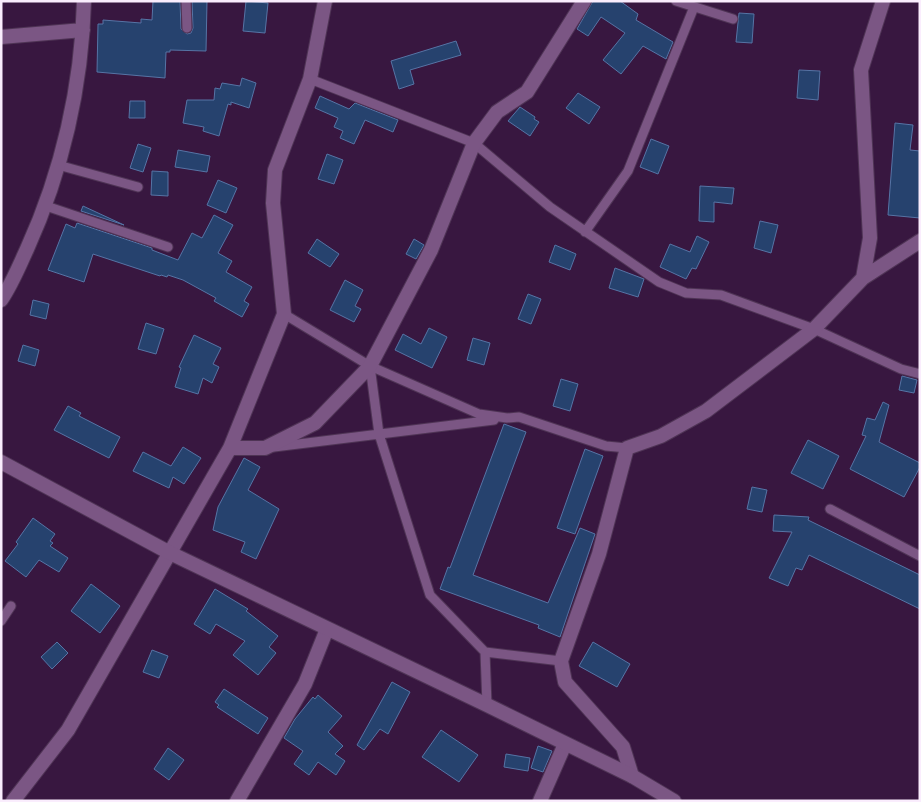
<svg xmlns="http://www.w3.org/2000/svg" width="921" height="802" font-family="'DM Sans',sans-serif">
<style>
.building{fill:#26426e;stroke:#5674a5}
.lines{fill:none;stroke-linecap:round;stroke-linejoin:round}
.service-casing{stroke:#4f3455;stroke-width:11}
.minor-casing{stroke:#4f3455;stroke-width:16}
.tertiary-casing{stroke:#4f3455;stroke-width:16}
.service{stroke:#7b5684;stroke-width:9}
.minor{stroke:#7b5684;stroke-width:14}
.tertiary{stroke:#7b5684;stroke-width:14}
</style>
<rect width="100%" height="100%" fill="#381740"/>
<!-- building -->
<path class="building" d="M153,1H180L181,29L187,34L191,33L193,28L192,1H207L206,51L170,50V52H166L165,78L97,72L98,24H103V20L141,23V19L152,20Z
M246,1L268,3L265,33L243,31Z
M593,1H620L638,14L636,20L673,42L666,59L643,46L621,74L603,60L625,33L601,17L588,36L577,29Z
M739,13L754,14L752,43L736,42Z
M456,41L461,55L410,70L414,84L399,89L391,61Z
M799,70L820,71L818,100L797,98Z
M242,78L256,83L249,108L231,102V105L228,104L219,136L203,131L204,127L183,123L187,100H214L215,88L220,89L222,83L240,86Z
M578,93L600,107L589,124L566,108Z
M320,96L349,109L355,103L398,120L393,132L365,120L354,144L340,138L343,131L334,127L338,118L315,108Z
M130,101H145V118H129Z
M520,107L535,117L534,119L539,122L530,136L508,121Z
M895,123L913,125L910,150L920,151V218L888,215Z
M651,139L669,146L658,174L640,167Z
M138,144L151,148L143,172L130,168Z
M178,150L210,156L207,172L175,167Z
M327,154L343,160L334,184L318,179Z
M152,171L168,172V196L151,195Z
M218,180L237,188L226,213L207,205Z
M700,186L734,188L732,204L714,202V222L699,221Z
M83,206L124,225L81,211Z
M214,215L233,225L218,253L232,261L226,272L252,287L244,301L249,304L242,317L214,301L216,298L183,280L168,275L167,277L161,275L160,276L93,254L84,282L48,270L66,224L75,228L77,223L152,248V250L178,260L192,233L202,238Z
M760,221L778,225L771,253L754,248Z
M697,236L709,242L696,269L692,268L686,279L660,267L670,244L690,252Z
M317,239L339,254L330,267L308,253Z
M414,239L424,245L416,259L406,254Z
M555,245L576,254L570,270L549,262Z
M615,268L644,279L638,297L609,288Z
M345,280L363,290L355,306L361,309L354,322L330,310Z
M528,294L541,299L531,324L518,319Z
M33,300L49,304L46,319L30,315Z
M146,323L164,329L156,354L138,349Z
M429,328L447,337L432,368L395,350L403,334L421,344Z
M194,335L221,348L213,364L219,367L212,383L203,378L198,394L175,387L181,368L179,367Z
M473,338L490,343L484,365L467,360Z
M23,345L39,350L35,366L18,361Z
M902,376L917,380L914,393L899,390Z
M561,379L578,384L570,411L553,406Z
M883,402L889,405L879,442L920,463V467L904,497L850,469L866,436L862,435L867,418L875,420Z
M68,406L81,413L79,416L120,437L109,458L54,430Z
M504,424L526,432L473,575L548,603L580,528L595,534L560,637L538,628L539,625L440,589L448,567L450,568Z
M808,440L839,456L823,489L791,473Z
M183,447L201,458L184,484L173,477L169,488L133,471L143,452L171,466Z
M585,449L603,456L575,534L557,528Z
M244,458L260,467L248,490L279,509L256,559L241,552L245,542L213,530L218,507Z
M752,487L767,490L762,512L747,509Z
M774,515L809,517L808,520L920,575V609L809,555L802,570L796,568L788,586L769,578L792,532L773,531Z
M33,518L55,534L50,541L53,543L50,546L68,558L59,572L39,560L26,577L5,561L18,544L16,542Z
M91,584L120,606L100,633L71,611Z
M215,589L248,609L246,611L278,636L269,647L276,653L258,675L233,655L245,641L216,624L210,634L194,624Z
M57,642L68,653L52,669L41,657Z
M593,642L630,664L617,687L579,666Z
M152,650L168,656L159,678L143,672Z
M392,682L410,692L388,734L380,729L364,750L357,745Z
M224,689L268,718L258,734L217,707L219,705L215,702Z
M318,695L342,716L328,732L343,746L335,754L345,761L336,775L318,762L309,775L294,764L303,751L284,738L295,719L313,697L315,699Z
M441,730L478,755L459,782L422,757Z
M538,746L552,751L543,772L531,768Z
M168,748L184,760L169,780L154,769Z
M506,754L530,758L528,771L504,767Z"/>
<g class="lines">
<defs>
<path id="service" d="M186,1L187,28
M676,1L733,19
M310,79L474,143L550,207L659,282L686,293L721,295L814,329L901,369L920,374
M58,165L138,187
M46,206L168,247
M585,232L628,171L694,7
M284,314L370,366L479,414L507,418L519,417L606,446L627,448
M370,366L379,434L430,595L485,652L487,705
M274,447L494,420
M830,509L920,556
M1,621L11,606
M485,652L561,661"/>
<path id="minor" d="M1,37L83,30
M863,278L870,238L861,70L883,1
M1,300C12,284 19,266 27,249C62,172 82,86 84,1
M230,448H265L315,423L370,366L431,250L474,143L497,112L527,92L584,1
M632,776L623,747L565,682L561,661L599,554L627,448L661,436L706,411L814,329L863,278L920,241
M13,801L68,730L230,448L284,314L273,203L275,170L310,79L325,1
M237,801L305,684L327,629
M540,801L565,744"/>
<path id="tertiary" d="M1,462L170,553L487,705L632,776L674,801"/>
</defs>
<!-- service casing -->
<use href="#service" class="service-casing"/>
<!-- minor casing -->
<use href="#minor" class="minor-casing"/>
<!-- tertiary casing -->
<use href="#tertiary" class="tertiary-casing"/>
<!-- service -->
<use href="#service" class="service"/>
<!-- minor -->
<use href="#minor" class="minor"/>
<!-- tertiary -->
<use href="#tertiary" class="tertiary"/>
</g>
<!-- border -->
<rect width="921" height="802" fill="none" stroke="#faedfd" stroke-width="5"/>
</svg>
